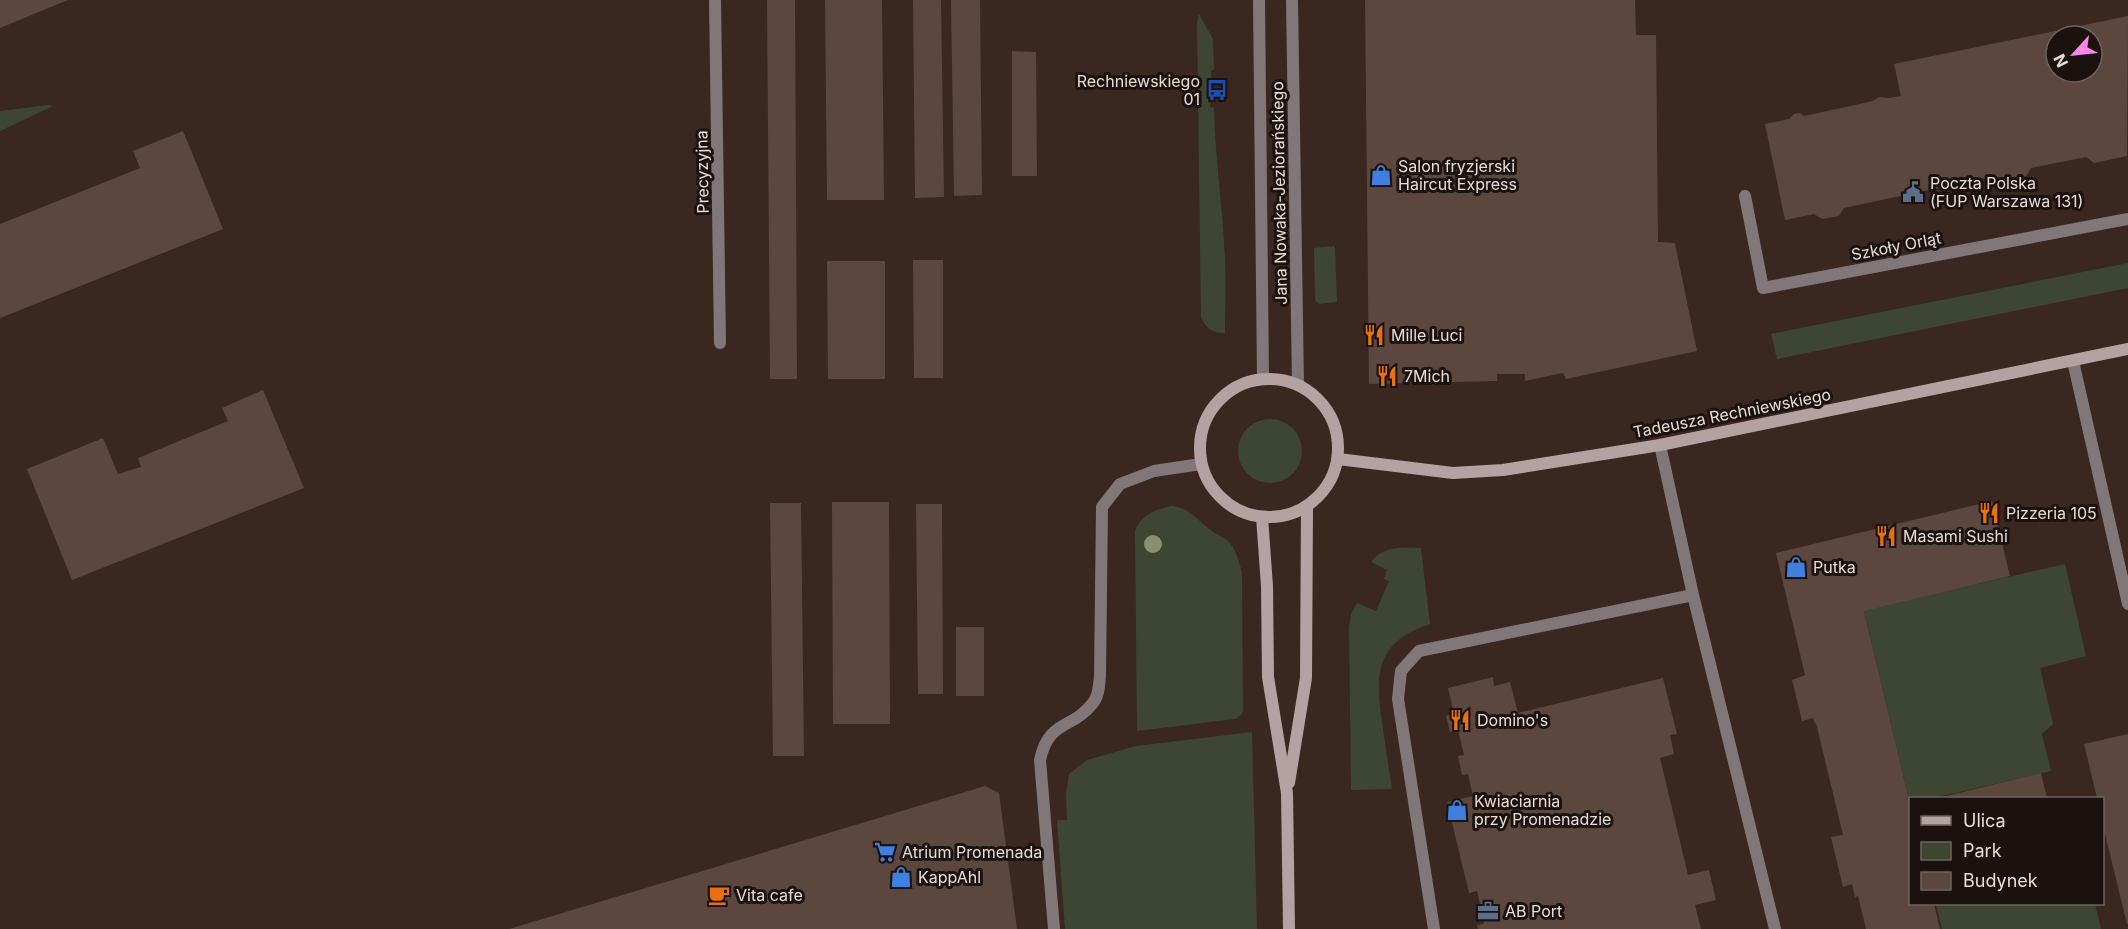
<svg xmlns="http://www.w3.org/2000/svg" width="2128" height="929" font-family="Inter,sans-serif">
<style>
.green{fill:#3d4632}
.building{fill:#5c473f;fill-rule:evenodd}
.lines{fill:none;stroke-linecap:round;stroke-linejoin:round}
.lane{stroke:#827778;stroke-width:12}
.street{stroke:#827778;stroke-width:12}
.secondary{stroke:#b4a2a3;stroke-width:12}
.tree{fill:#8a906d}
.labels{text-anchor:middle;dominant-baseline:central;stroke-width:6;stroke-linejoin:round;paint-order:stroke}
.poi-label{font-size:16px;fill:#e9ddd8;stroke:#1b120f;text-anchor:start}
.street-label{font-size:16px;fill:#e9ddd8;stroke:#1b120f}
</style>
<rect width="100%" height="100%" fill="#3a2720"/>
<!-- green -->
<path class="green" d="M1199,14L1213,39L1214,69L1211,71L1210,107L1214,108C1215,158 1223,209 1225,260C1226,284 1225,309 1225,333C1212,333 1206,329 1201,317L1197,23Z
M48,105L53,106L0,131V111Z
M1335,246L1337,302L1319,304L1315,301L1314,248Z
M2128,263V288L1777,359L1771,334Z
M1238 451a32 32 0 1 1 64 0a32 32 0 1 1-64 0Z
M1172,506C1190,508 1197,520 1212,531C1217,535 1224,537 1228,541C1236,548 1239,563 1242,572L1243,710L1242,714L1235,719L1137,731L1135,531C1140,515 1156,509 1172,506Z
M1421,548L1430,624C1373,643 1375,677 1383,729C1386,749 1389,769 1392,789L1351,790L1349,628L1351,614L1357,603L1376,611L1389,581L1384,579L1387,570L1371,562C1384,545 1401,548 1421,548Z
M2065,564L2086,656L2040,668L2053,724L2042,734L2051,771L1933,798H1910V804L1864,610Z
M1252,732L1257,929H1065L1057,820H1067L1066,795L1069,774L1087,760L1136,746Z
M1936,904H2095L2101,929H1942Z"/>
<!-- building -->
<path class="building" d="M0,0H68L0,28Z
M767,0H795L797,379H770Z
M825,0H882L884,200H827Z
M913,0H941L944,197L915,198Z
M951,0H980L982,195L954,196Z
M1365,0H1635L1636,35H1656L1658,242L1675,243L1697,351L1566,379L1563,373L1525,381V374H1497V381L1369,384Z
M2128,16L2127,156L2094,163L2086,157L2031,168L2026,176L1993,183L1985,178L1844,208L1839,216L1822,219L1814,214L1785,220L1765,124L1789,119L1794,114L1800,113L1804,116L1873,101L1879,97L1889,98L1901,96L1894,64ZM2056,36H2092V72H2056Z
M1012,51L1036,52L1037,176H1012Z
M183,131L223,229L0,318V224L140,168L133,151Z
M913,260H943V378H914Z
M827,261H885V379H828Z
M263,390L304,488L72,580L27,469L103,438L118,474L141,467L138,458L228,421L222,408Z
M1992,501L2010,576L1864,611L1910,804V904H1934L1940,929H1866L1858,896L1855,897L1852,884L1843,887L1831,837L1843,835L1816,723L1815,724L1813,718L1802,721L1792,680L1805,675L1776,553Z
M832,502H889L890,724H833Z
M770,503H801L804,756H773Z
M916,504H942L943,694H918Z
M956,627H984V696H956Z
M1493,677L1494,686L1510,682L1518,713L1663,678L1677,734L1670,735L1674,754L1660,758L1688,875L1709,870L1716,900L1695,905L1701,929H1478L1477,925L1484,924L1477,891L1469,893L1447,802L1473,796L1468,774L1462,775L1458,756L1464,755L1458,730L1450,732L1446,716L1454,714L1448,688Z
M2128,734V924H2127L2102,822V798H2097L2084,744Z
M2041,773L2047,798H1938Z
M985,786L999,793L1017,929H509Z"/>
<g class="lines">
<!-- lane -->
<path class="lane" d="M1660,445L1693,595L1775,929
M1054,929L1040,760C1049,719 1072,730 1093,703C1099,696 1099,685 1100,676L1102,507L1120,484L1154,471L1201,464
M1434,929L1398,699L1401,671L1419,651L1693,595"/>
<!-- street -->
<path class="street" d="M715,0L720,343
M1259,0L1263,379
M1292,0L1298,385
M1745,196L1763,288L2128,219
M2073,361L2128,604"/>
<!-- secondary -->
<path class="secondary" d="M1200 448a69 69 0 1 1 138 0a69 69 0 1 1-138 0Z
M1338,459L1453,473L1503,470L1660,445L2128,349
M1262,517L1267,586L1268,677L1287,793L1289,929
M1289,783L1306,678L1307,507"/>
</g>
<!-- trees -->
<circle class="tree" cx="1153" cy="544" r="9"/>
<!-- icons -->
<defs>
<symbol id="bus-bare" viewBox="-9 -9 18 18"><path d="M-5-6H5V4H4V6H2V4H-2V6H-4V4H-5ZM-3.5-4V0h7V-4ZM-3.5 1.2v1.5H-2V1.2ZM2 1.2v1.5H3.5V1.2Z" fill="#1a4fb4" stroke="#1b120f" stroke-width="2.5" paint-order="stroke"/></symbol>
<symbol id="shop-bare" viewBox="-9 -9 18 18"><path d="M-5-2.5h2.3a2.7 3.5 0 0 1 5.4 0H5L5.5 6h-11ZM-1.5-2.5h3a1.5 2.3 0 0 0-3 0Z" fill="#3f7fe0" stroke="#1b120f" stroke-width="2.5" paint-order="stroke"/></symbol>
<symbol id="civic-bare" viewBox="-9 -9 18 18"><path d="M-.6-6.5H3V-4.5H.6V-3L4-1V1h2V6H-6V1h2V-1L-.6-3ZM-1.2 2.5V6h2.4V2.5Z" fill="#5c6f8a" stroke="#1b120f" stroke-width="2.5" paint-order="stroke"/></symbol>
<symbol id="restaurant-bare" viewBox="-9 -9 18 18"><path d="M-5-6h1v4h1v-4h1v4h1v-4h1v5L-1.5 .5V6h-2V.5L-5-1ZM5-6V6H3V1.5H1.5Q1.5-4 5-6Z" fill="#e8710a" stroke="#1b120f" stroke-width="2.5" paint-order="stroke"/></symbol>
<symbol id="supermarket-bare" viewBox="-9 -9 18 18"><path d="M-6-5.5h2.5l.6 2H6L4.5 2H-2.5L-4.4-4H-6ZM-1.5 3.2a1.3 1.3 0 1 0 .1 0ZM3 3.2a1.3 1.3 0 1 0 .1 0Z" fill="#3f7fe0" stroke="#1b120f" stroke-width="2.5" paint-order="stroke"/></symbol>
<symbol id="cafe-bare" viewBox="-9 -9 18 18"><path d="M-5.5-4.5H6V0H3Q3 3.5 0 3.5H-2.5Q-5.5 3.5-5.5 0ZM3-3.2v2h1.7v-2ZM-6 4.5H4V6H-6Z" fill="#e8710a" stroke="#1b120f" stroke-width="2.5" paint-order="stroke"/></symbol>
<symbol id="office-bare" viewBox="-9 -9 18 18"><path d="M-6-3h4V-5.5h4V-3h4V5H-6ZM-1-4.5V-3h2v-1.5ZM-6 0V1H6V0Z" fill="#5c6f8a" stroke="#1b120f" stroke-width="2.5" paint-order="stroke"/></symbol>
</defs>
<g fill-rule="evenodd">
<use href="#bus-bare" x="1202" y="75" width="30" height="30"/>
<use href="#shop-bare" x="1366" y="160" width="30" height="30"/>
<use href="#civic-bare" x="1898" y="177" width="30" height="30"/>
<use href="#restaurant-bare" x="1359" y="320" width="30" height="30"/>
<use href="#restaurant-bare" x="1372" y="361" width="30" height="30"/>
<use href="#restaurant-bare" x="1974" y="498" width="30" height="30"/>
<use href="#restaurant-bare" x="1871" y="521" width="30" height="30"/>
<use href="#shop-bare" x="1781" y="552" width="30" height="30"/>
<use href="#restaurant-bare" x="1445" y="705" width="30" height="30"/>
<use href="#shop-bare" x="1442" y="795" width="30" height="30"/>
<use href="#supermarket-bare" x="870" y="837" width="30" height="30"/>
<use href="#shop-bare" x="886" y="862" width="30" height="30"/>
<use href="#cafe-bare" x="704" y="880" width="30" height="30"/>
<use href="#office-bare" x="1473" y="896" width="30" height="30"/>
</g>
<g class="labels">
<!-- poi labels -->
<g class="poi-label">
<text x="1200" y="81" text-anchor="end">Rechniewskiego<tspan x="1200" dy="18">01</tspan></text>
<text x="1398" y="166">Salon fryzjerski<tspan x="1398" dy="18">Haircut Express</tspan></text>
<text x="1930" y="183">Poczta Polska<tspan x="1930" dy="18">(FUP Warszawa 131)</tspan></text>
<text x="1391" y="335">Mille Luci</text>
<text x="1404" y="376">7Mich</text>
<text x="2006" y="513">Pizzeria 105</text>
<text x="1903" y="536">Masami Sushi</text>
<text x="1813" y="567">Putka</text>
<text x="1477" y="720">Domino's</text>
<text x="1474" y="801">Kwiaciarnia<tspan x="1474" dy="18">przy Promenadzie</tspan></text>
<text x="902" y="852">Atrium Promenada</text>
<text x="918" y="877">KappAhl</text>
<text x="736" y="895">Vita cafe</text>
<text x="1505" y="911">AB Port</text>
</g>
<!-- street labels -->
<g class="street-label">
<text transform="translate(702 172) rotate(-91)">Precyzyjna</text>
<text transform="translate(1279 193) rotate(-91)">Jana Nowaka-Jeziorańskiego</text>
<text transform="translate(1896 246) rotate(-11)">Szkoły Orląt</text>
<text transform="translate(1732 413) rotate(-11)">Tadeusza Rechniewskiego</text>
</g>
</g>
<!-- legend -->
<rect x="1909" y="797" width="195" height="108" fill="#1b120f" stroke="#6d635f" stroke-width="1.5"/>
<rect x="1921" y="816" width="30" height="9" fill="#b4a2a3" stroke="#6d635f" stroke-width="1.5"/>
<text x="1963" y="827" font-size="18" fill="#e9ddd8">Ulica</text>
<rect x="1921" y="842" width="30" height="18" fill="#3d4632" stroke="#6d635f" stroke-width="1.5"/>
<text x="1963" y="857" font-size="18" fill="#e9ddd8">Park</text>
<rect x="1921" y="872" width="30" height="18" fill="#5c473f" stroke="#6d635f" stroke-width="1.5"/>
<text x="1963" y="887" font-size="18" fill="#e9ddd8">Budynek</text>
<!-- north arrow -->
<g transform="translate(2074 54) rotate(243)"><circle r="28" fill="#1b120f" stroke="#6d635f" stroke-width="1.5"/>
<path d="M0-4.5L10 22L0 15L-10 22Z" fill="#fa87e7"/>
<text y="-9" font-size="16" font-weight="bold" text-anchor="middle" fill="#e9ddd8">N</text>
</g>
</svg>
